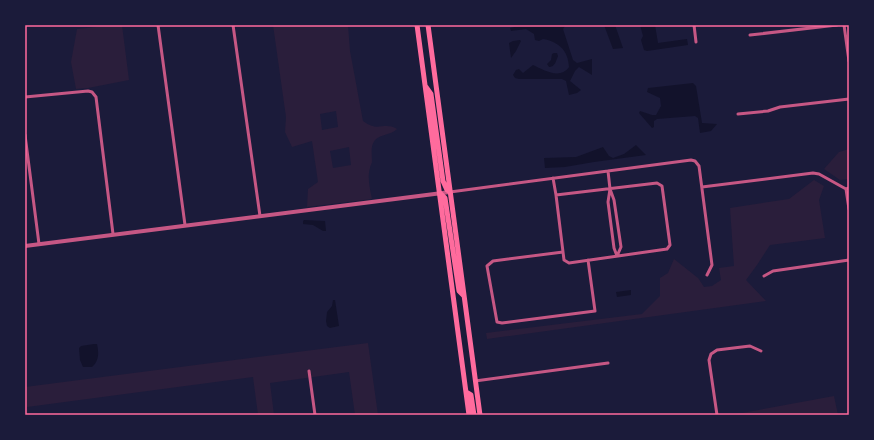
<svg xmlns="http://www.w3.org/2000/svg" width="874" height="440" font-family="Lato,sans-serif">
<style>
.green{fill:#2a1e3b;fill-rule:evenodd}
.water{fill:#12122b}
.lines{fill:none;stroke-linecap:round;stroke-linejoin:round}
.minor{stroke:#c65784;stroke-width:3}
.tertiary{stroke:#c65784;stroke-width:4}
.primary{stroke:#ff6b9d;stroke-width:5}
.neatline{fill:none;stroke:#ff6b9d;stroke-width:1.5}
</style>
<rect width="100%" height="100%" fill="#1b1b3a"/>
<!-- green -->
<path class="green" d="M115,25H122L129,80L88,88L76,89L71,62L77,29Z
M273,25H348L350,51L363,121C378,133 384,121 397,129C391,135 381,134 375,140C370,146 372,155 372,162C372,163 370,166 370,168C367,177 370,189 372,199L307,207L308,189L318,182L312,141L292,147L285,132L286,117ZM336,111L338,127L322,130L320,114ZM349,147L351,165L333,168L330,151Z
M849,149V179L840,180L824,169L839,152Z
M814,180L824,186L819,200L825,238L770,245L757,265L746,280L766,301L487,339L486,333L642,314L660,296V278L668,273L674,259L698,278L704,287L712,286L721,280L719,268L734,266L730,208L789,199Z
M368,343L378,415H355L349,372L270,383L274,415H258L253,377L27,407L28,415H25V387Z
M834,396L838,415H731Z"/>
<!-- water -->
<path class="water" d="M523,25H566L563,29L573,60L577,63L592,59V75L579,67L575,71L570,81L581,90L577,93L569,95L566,81L562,79H519L515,78L513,75L516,70L519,69L523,73L533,65C544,70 560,80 569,67C568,50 559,42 543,39L539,41L535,40L534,34L526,29L511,31L510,28Z
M604,25H615L623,48L613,49Z
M640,25H655L658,43L687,39L688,45L647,51L644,50L641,40L643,36Z
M520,40L521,41L516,51L511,58L509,43L513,41Z
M554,53H557L558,56C556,61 555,67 549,67L547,64L551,60L552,54Z
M693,83L696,86L702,123L717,124L711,131L700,133L698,118L695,116L657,119L654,121V127L652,128L639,113L640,111L652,115H656L661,106L660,98L647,92L648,88Z
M636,145L646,155L594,162L565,167L545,168L544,158L576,157L603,147L609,156L613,158L624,154Z
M304,220L325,221L326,231H323L313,225L303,224V221Z
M631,290V295L617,297L616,292Z
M333,300H335L339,326L330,328L327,326L326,321L327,312L332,306Z
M94,344H97C99,353 99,361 92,367H83L80,360L79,348L81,346Z"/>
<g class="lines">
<!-- minor -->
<path class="minor" d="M158,25L185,225
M233,25L260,216
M694,25L696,42
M844,25L849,61
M750,35L837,25
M25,97L88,91L92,92L96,97L113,234
M738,114L768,111L780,107L849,99
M25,135L39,244
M608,171L610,189L614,200L621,247L617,256L614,248L608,202L610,189
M553,178L556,195
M657,183L662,186L670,245L667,249L569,263L564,260L556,195Z
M702,187L813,173L819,174L846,189L849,188
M846,189L849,209
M450,192L691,160L695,161L699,166L712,265L707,275
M563,252L493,261L487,266L497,322L502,323L595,311L588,260
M764,276L773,271L849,260
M309,371L315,415
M475,381L608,363
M717,415L709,360L711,354L717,350L750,346L761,351"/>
<!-- tertiary -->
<path class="tertiary" d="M25,246L450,192"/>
<!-- primary -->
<path class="primary" d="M417,25L469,415
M428,25L480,415
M426,87L431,94L443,181L447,190L450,192
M440,193L445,198L459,291L464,296
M466,392L471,395L474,415"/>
</g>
<!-- border -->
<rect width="874" height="440" fill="none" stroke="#1b1b3a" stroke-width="52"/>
<rect x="26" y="26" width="822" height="388" class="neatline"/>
</svg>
